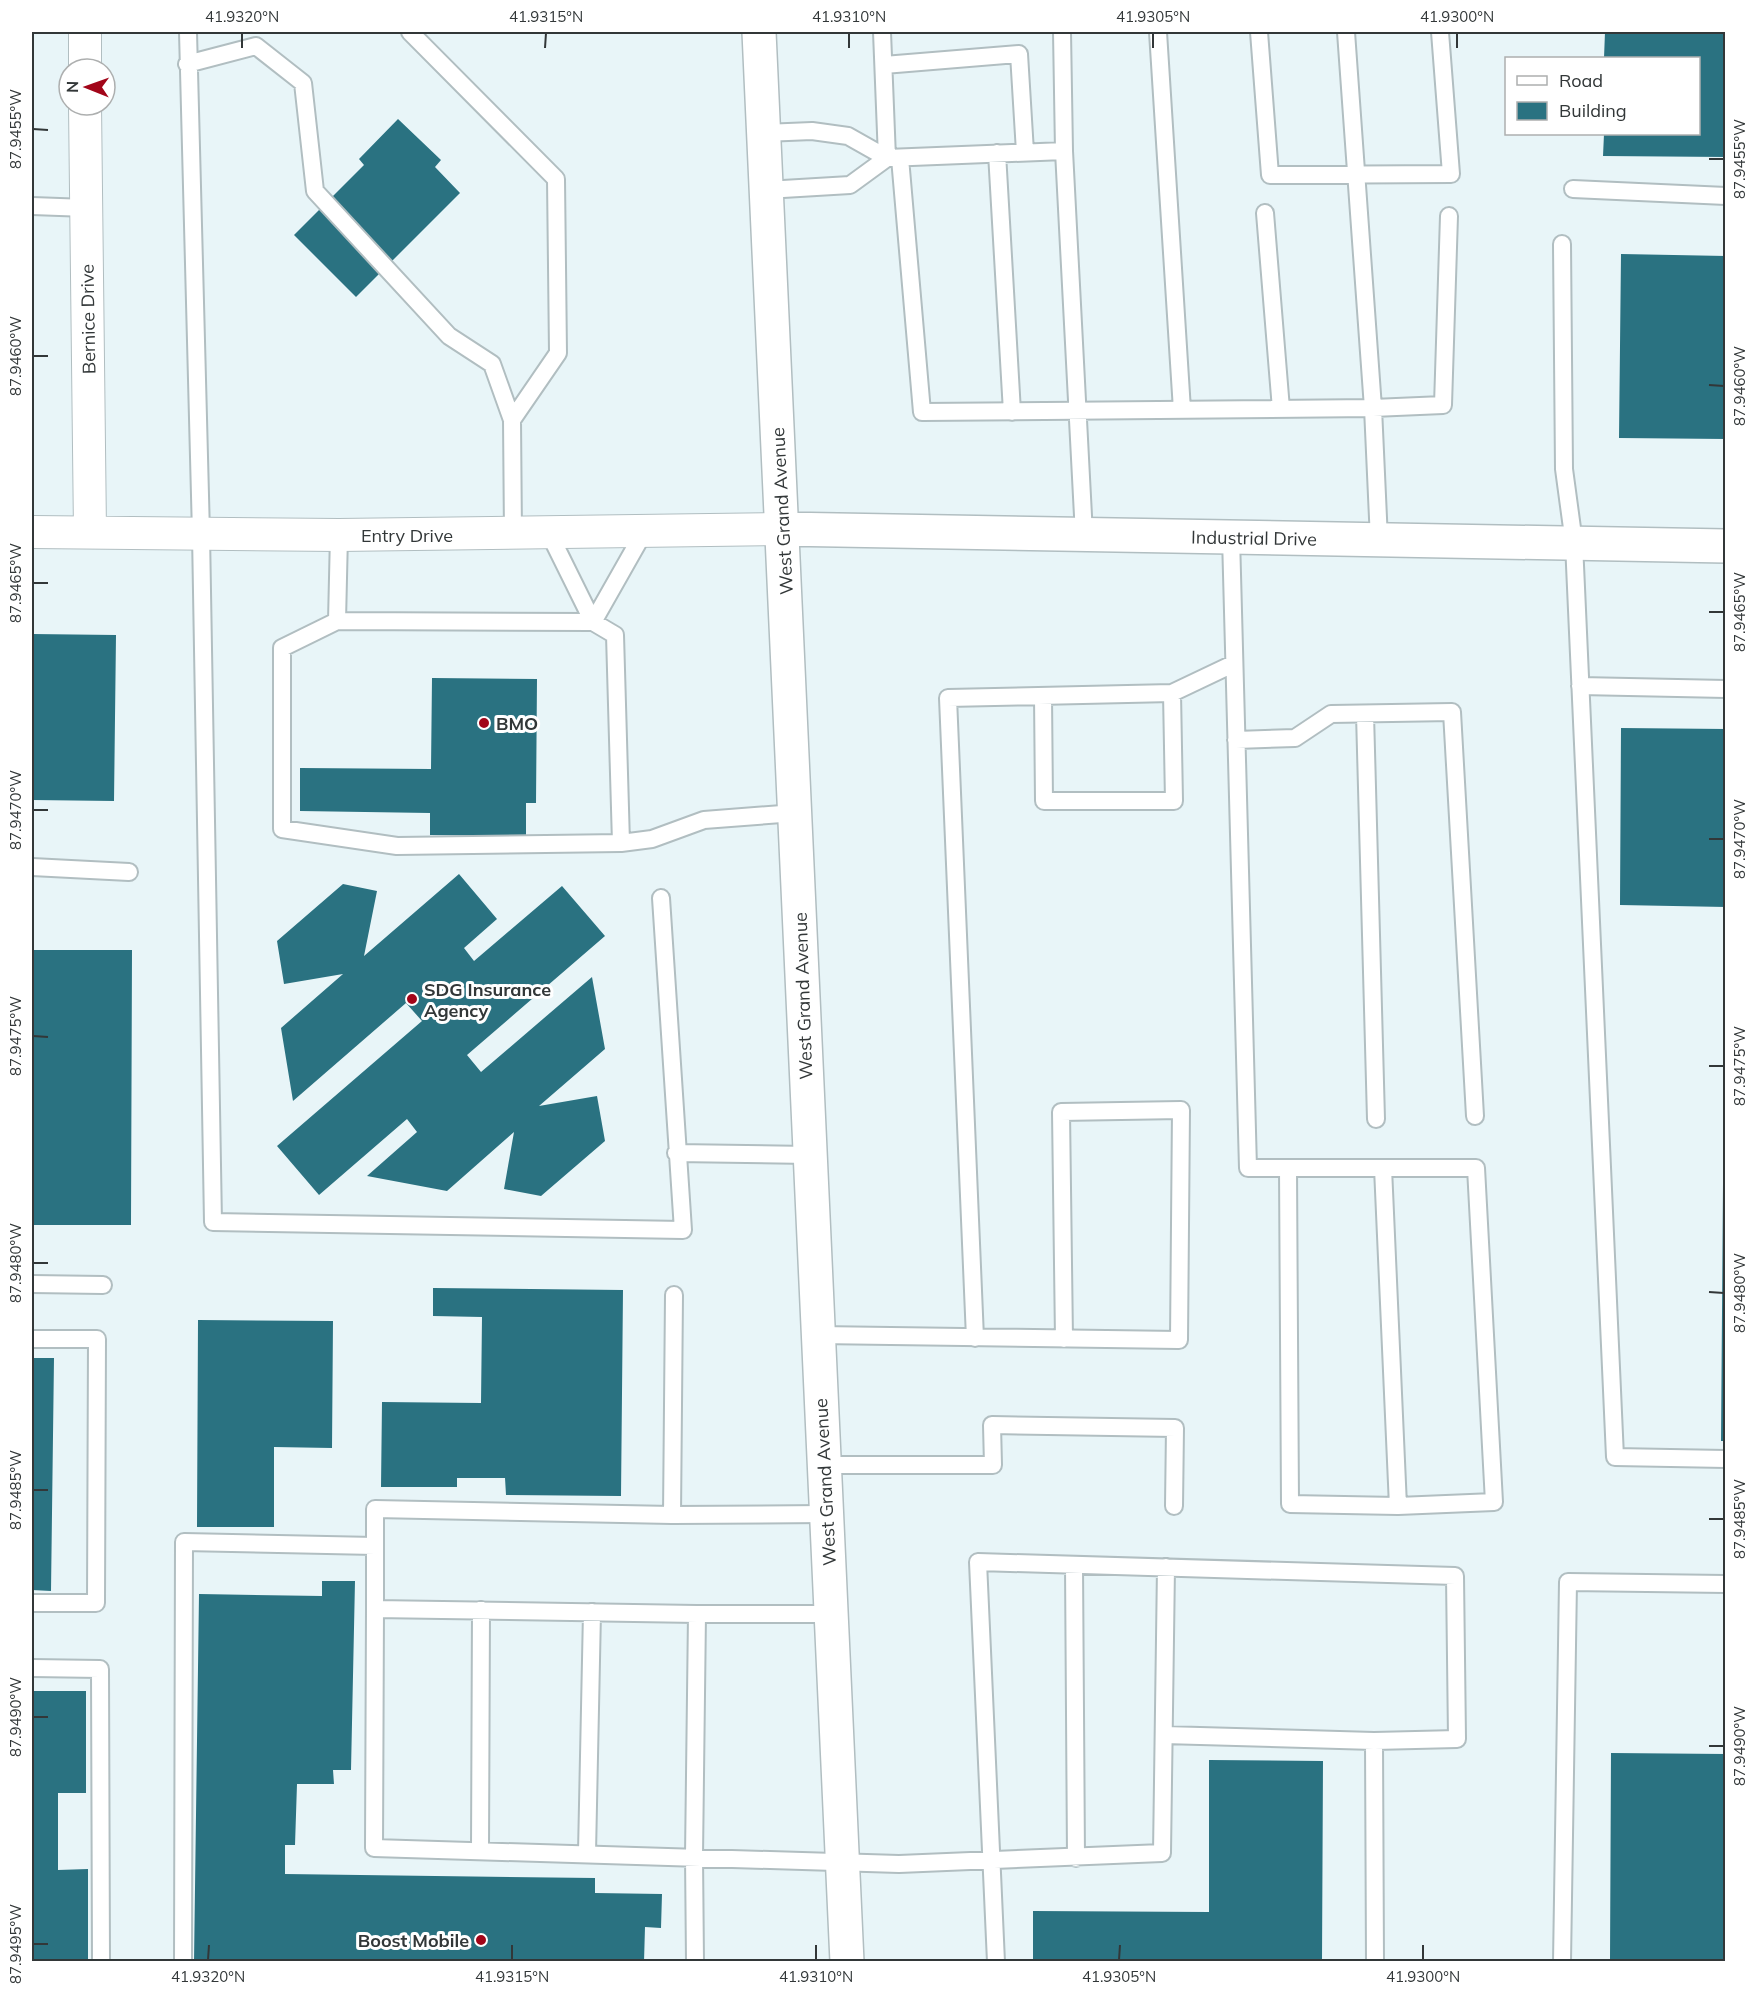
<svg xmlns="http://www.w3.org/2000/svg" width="1757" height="1993" font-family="Mulish,sans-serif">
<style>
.building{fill:#2a7281}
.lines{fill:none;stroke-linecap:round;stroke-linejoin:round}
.lane-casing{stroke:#b1bec1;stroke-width:20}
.street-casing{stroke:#b1bec1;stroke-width:34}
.secondary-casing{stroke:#b1bec1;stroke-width:36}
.lane{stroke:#fff;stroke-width:16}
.street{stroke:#fff;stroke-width:32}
.secondary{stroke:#fff;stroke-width:33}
.ticks{fill:none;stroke:#323738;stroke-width:2}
.poi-dot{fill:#a20519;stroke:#fff;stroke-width:2}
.labels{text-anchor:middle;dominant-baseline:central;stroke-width:6;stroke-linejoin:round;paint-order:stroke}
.street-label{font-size:18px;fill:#323738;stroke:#fff}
.poi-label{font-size:18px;font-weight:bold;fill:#323738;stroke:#fff;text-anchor:start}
.neatline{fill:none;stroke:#323738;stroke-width:2}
.ticks-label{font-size:15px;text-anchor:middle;fill:#323738}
</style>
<rect width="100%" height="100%" fill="#e8f5f8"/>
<!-- building -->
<path class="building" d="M1605,32H1726V157L1603,156L1604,134H1698V58H1604Z
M398,119L441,160L435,167L460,193L356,297L294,235L364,165L359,159Z
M1621,254L1726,256V439L1619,438Z
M32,634L116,635L114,801L32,800Z
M432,678L537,679L536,803H526V836L430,835V813L300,811V768L431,769Z
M1621,728L1726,729V907L1620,905Z
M459,874L497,919L464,948L474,961L562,886L605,936L467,1055L481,1072L592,977L605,1049L539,1106L597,1096L605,1141L541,1196L504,1189L514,1132L447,1191L367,1176L417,1132L407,1119L319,1195L277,1146L422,1021L406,1003L293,1101L281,1028L343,974L284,984L277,941L343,884L377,891L364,956Z
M32,950H132L131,1225H32Z
M1723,1184H1726V1441H1721Z
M433,1288L623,1290L621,1496L506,1495L505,1478H457V1487H381L382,1402L481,1403L482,1317L433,1316Z
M198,1320L333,1321L332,1448L274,1447V1527H197Z
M32,1358H54L51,1591L32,1590Z
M322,1581H355L351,1770H333L334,1784H297L295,1845H285V1874L595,1878V1893L662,1894L661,1928L645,1927L644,1962H194L199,1594L322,1596Z
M32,1691H86V1793H58V1870L88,1869V1962H32Z
M1611,1753L1726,1754V1962H1610Z
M1209,1760L1323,1761L1322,1962H1033V1911L1209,1912Z"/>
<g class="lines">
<defs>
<path id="lane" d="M188,32L201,534L213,1222L683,1230L661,898
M410,32L556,179L558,353L512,420L513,534
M882,32L887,158
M1062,32L1064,151
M1158,32L1182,410
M1259,32L1270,175L1451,174L1440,32
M1346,32L1373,408L1443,405L1449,216
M187,64L256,46L303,83L315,191L449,336L492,364L512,420
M884,65L1019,54L1025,152
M764,133L812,131L848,136L887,158L1064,151L1084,535
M997,153L1012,412
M900,158L922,412L1373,408L1379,540
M1573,189L1726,196
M766,190L850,185L887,158
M32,206L87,208
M1265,213L1281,409
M1562,244L1564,469L1574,543L1615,1457L1726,1459
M549,533L593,622
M1231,537L1248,1168H1476L1494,1502L1398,1506L1290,1504L1288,1168
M337,621L339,535
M593,622L644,532
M1580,686L1726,689
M1043,696L1044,801H1174L1172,693
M1365,714L1376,1119
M1236,740L1295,738L1331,714L1452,712L1475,1116
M621,843L397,846L282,829V648L337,621L593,622L615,635L621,843L652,839L704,820L795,813
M32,867L129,872
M676,1153L810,1155
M1383,1168L1398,1506
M32,1284L103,1285
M818,1335C938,1337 1058,1339 1179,1340L1181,1110L1061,1112L1064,1339
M975,1338L948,698L1172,693L1233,664
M32,1339H97L96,1603H32
M824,1465H993L992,1425L1175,1428L1174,1506
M672,1515L674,1295
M375,1546V1509L672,1515L826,1514
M1074,1565L1076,1858
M831,1614H697L375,1609L374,1848L899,1864L1162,1853L1166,1567
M32,1668L100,1669L101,1962
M1164,1735L1374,1741
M480,1851L481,1610
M587,1853L592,1612
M183,1962L184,1542L375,1546V1609
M695,1962L694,1856L697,1614
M996,1962L978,1562L1455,1576L1457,1739L1374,1741L1375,1962
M1562,1962L1568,1582L1726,1584"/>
<path id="street" d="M85,32V69
M85,105L90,532
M32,532L339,535L782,529"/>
<path id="secondary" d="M759,32L847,1962
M782,529L1726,546"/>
</defs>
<!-- lane casing -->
<use href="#lane" class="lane-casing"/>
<!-- street casing -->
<use href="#street" class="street-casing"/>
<!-- secondary casing -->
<use href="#secondary" class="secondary-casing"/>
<!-- lane -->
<use href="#lane" class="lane"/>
<!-- street -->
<use href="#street" class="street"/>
<!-- secondary -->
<use href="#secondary" class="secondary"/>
</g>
<!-- ticks -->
<path class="ticks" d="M242,48V33M545,48L546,33M849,48V33M1153,48V33M1457,48V33M33,129L48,130M1709,159H1724M33,356H48M1709,385L1724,386M33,583H48M1709,612H1724M33,810H48M1709,839H1724M33,1036L48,1037M1709,1066H1724M33,1263H48M1709,1292L1724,1293M33,1490H48M1709,1519H1724M33,1717H48M1709,1746H1724M33,1944H48M208,1960L209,1945M512,1960V1945M816,1960V1945M1119,1960L1120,1945M1423,1960V1945"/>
<!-- markers -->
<g class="poi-dot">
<circle cx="484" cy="723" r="6"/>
<circle cx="412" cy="999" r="6"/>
<circle cx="481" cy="1940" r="6"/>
</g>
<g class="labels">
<!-- street labels -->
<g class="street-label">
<text transform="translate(88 319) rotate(-91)">Bernice Drive</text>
<text transform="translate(782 511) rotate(-93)">West Grand Avenue</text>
<text x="407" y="535">Entry Drive</text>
<text transform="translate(1254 538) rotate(1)">Industrial Drive</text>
<text transform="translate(803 996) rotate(-92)">West Grand Avenue</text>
<text transform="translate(825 1482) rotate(-93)">West Grand Avenue</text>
</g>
<!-- poi labels -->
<g class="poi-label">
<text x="496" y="723">BMO</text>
<text x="424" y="989">SDG Insurance<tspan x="424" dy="21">Agency</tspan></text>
<text x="469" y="1940" text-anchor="end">Boost Mobile</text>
</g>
</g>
<!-- border -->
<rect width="1757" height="1993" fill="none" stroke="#ffffff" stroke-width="66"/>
<!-- legend -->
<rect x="1505" y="57" width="195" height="78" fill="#ffffff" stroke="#adafaf" stroke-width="1.5"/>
<rect x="1517" y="76" width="30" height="9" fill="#ffffff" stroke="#adafaf" stroke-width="1.5"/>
<text x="1559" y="87" font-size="18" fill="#323738">Road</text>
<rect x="1517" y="102" width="30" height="18" fill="#2a7281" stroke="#adafaf" stroke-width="1.5"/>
<text x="1559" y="117" font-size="18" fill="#323738">Building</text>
<!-- north arrow -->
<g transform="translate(87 87) rotate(271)"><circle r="28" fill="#ffffff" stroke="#adafaf" stroke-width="1.5"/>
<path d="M0-4.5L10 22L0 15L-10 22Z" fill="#a20519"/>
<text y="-9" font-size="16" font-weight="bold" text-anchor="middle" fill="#323738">N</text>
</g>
<rect x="33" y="33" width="1691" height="1927" class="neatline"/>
<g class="ticks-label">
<text x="242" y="22">41.9320°N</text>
<text x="546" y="22">41.9315°N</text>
<text x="849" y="22">41.9310°N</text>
<text x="1153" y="22">41.9305°N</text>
<text x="1457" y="22">41.9300°N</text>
<text transform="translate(16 129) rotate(-90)" y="5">87.9455°W</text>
<text transform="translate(1740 159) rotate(-90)" y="5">87.9455°W</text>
<text transform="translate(16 356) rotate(-90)" y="5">87.9460°W</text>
<text transform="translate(1740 386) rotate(-90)" y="5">87.9460°W</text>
<text transform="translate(16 583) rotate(-90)" y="5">87.9465°W</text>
<text transform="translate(1740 612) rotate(-90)" y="5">87.9465°W</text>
<text transform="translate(16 810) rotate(-90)" y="5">87.9470°W</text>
<text transform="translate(1740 839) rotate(-90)" y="5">87.9470°W</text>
<text transform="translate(16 1036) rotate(-90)" y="5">87.9475°W</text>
<text transform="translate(1740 1066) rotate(-90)" y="5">87.9475°W</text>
<text transform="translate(16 1263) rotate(-90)" y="5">87.9480°W</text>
<text transform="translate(1740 1293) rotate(-90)" y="5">87.9480°W</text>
<text transform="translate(16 1490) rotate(-90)" y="5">87.9485°W</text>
<text transform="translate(1740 1519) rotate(-90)" y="5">87.9485°W</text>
<text transform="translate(16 1717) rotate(-90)" y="5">87.9490°W</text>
<text transform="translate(1740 1746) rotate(-90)" y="5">87.9490°W</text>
<text transform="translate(16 1944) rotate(-90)" y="5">87.9495°W</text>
<text x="208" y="1982">41.9320°N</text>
<text x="512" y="1982">41.9315°N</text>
<text x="816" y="1982">41.9310°N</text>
<text x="1119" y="1982">41.9305°N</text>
<text x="1423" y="1982">41.9300°N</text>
</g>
</svg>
